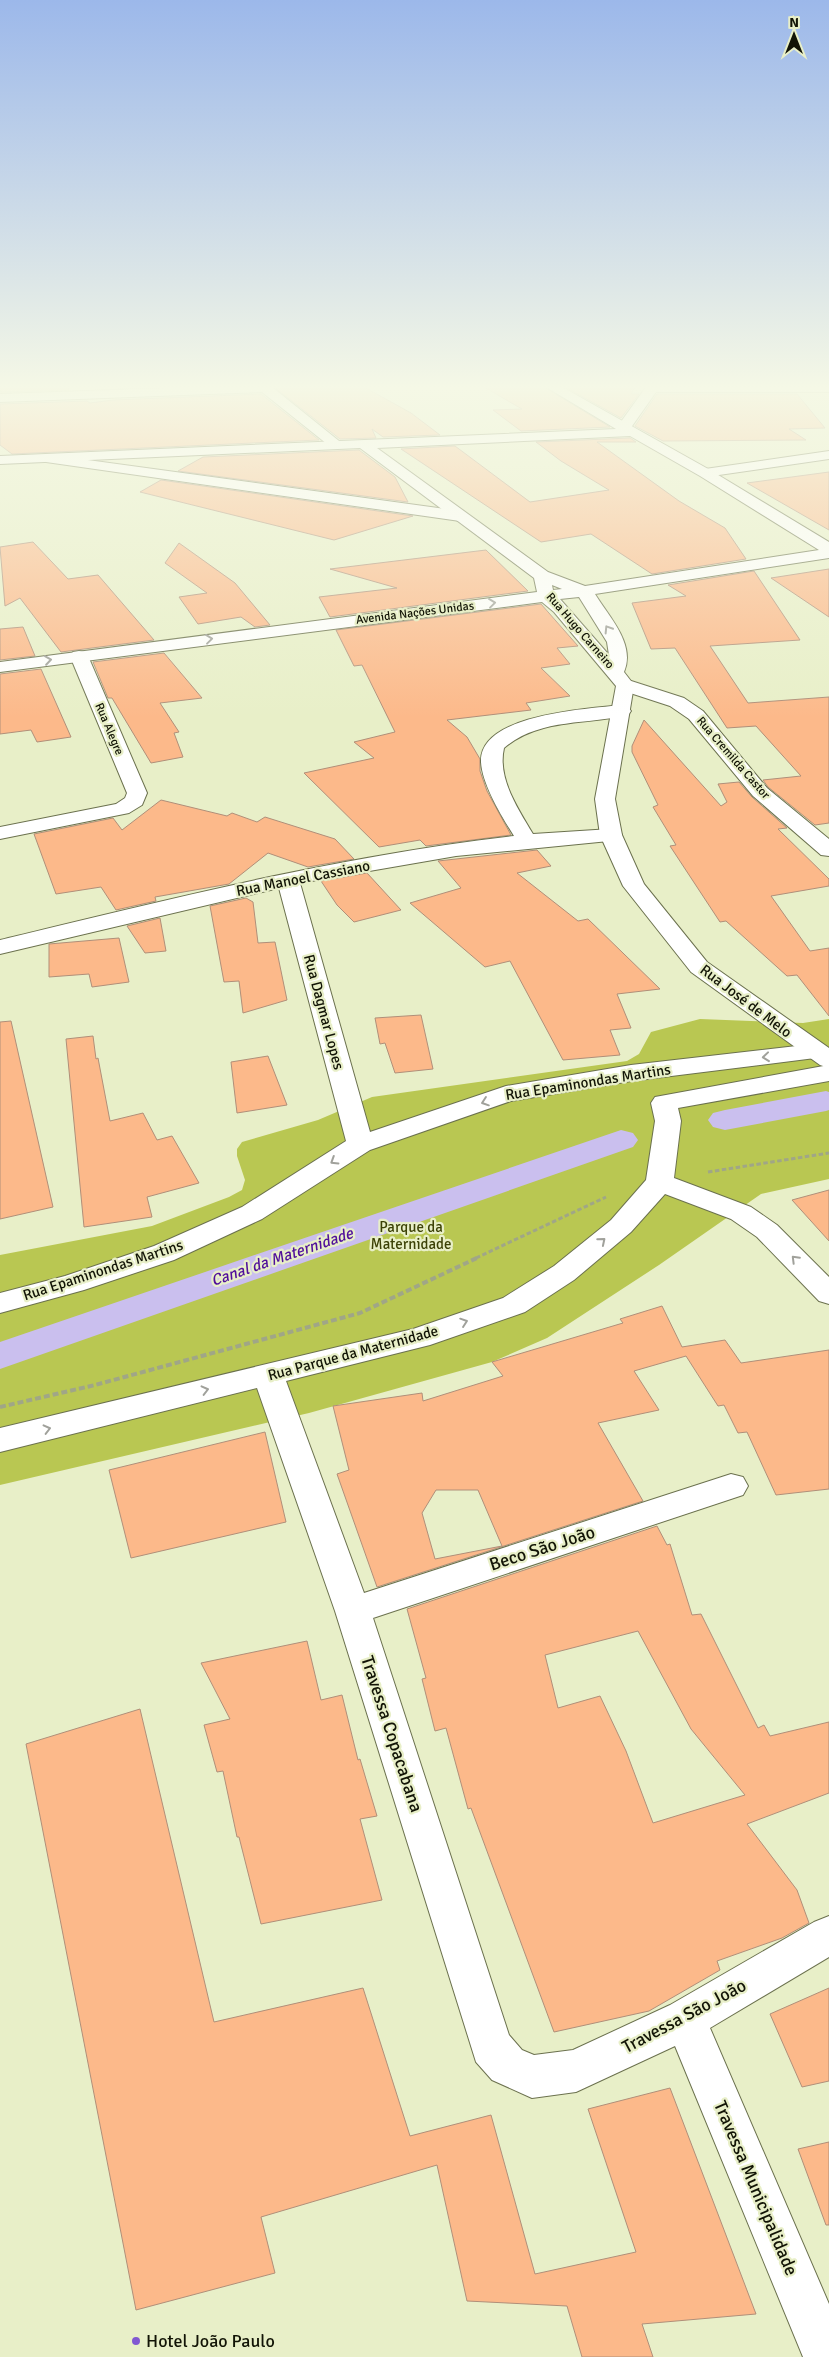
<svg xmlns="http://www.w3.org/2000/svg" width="829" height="2357" font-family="Signika,sans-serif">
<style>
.green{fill:#b9c752}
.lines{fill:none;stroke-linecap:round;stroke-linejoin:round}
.canal{fill:#cabfee;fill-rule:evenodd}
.building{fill:#fcb98a;stroke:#b08f79;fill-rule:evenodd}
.minor-casing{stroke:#6b714e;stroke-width:2}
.tertiary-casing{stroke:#6b714e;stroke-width:2}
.path-far1{stroke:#a0a687;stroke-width:3;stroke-dasharray:4.5 2.5;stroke-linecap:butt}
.path{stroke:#a0a687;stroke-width:4;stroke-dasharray:6 3;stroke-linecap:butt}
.minor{fill:#fff;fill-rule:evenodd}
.tertiary{fill:#fff;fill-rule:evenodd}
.oneway{stroke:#a0a19b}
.poi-dot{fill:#8158d2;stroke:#e8efc8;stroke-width:2}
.labels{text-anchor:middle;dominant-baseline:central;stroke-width:4.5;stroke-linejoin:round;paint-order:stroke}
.far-street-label{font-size:12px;fill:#121406;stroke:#e8efc8}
.street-label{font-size:15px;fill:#121406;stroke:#e8efc8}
.park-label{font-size:15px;fill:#3c4206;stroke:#e8efc8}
.water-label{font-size:16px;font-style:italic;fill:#500f9b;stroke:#e8efc8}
.near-street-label{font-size:18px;fill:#121406;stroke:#e8efc8}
.near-poi-label{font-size:18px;fill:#121406;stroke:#e8efc8;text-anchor:start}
</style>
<rect width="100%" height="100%" fill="#e8efc8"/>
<!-- green -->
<path class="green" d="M700,1019L803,1023L829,1019V1179L761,1194L659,1265L547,1338L492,1362L309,1413L0,1485V1255L152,1226L229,1197L242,1190L245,1180L237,1156V1149L242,1142L318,1120L372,1097L627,1061L639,1054L651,1032Z"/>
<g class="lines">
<!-- canal -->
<path class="canal" d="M826,1091L829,1092V1110L826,1111L725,1130L713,1127L708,1120L713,1113L725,1110Z
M621,1130L633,1133L638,1140L633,1147L0,1369V1342Z"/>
</g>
<!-- building -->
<path class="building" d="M0,387H67L69,390L0,392Z
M274,387H364L411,413L440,435L383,437L372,429L376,438L340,439Z
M484,387H544L610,427L521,431L493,410L522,409Z
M565,387H635L631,394H639L621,418Z
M261,394L319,440L12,454L0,445V404L87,401L90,403L113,400Z
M657,394H797L825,428L789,429L806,440L663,441L635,426Z
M630,438L636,442H597L679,501L725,528L746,559L652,574L591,534L541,542L401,449L455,446L530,502L609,490L561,461L536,442Z
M359,450L395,477L408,502L178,471L203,457Z
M829,472V530L747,483Z
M161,480L413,516L334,540L140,492Z
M33,542L68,579L98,575L154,640L61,652L20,598L5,606L0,547Z
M179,543L235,583L270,625L255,627L241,617L198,624L179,597L207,593L165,563Z
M486,550L528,591L330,617L319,597L397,588L330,569Z
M829,569V617L771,578Z
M754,571L800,640L710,646L748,703L829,697V823L815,825L768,787L763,780L801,776L756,726L727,728L675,648L651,649L632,603L686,596L668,585Z
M541,604L578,646L557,648L570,664L541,668L570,696L526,703L531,710L447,720L467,737L480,759V771L487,791L511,835L426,846L420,840L379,847L304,773L374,758L354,742L395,732L362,665L354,666L336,630Z
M23,627L35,656L0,660V629Z
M164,653L202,698L160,703L179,732L174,733L183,757L151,763L112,698H108L93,662Z
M41,669L71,737L37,742L31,730L0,734V674Z
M644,720L721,806L727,802L718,784L739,782L752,797L787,828L778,829L829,879V886L771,896L810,951L829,948V1016L797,975L787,976L726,921L720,922L670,846L676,845L653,807L658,805L632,752V746Z
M161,800L227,816L232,813L257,822L265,817L335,839L354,859L308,867L268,853L229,884L155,897L156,901L116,910L101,887L56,894L34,834L113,818L122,830Z
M537,850L551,866L517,873L578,921L588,919L660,989L617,994L631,1028L610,1030L620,1055L563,1060L510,961L485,967L410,903L461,888L438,861Z
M367,873L401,910L354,922L337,905L321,881Z
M246,898L253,902L258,943L275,942L287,1000L243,1013L239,981L224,982L210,906Z
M160,918L166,951L145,953L127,926Z
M119,938L129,982L92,987L89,974L49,977V944Z
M421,1015L433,1069L395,1073L385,1043L380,1044L375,1018Z
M11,1021L53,1207L0,1219V1022Z
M93,1036L96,1059L98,1058L110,1121L143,1113L157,1140L172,1136L199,1183L147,1197L152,1217L84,1227L66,1039Z
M268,1056L287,1105L237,1113L231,1062Z
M829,1190V1241L792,1200Z
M662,1306L682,1347L725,1340L741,1363L829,1350V1489L776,1495L747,1432L738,1433L724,1405L718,1406L686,1356L634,1371L659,1410L598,1423L643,1501L377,1587L337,1474L349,1470L333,1406L422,1393L423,1401L503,1376L492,1362L623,1323L620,1319ZM436,1490H478L502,1546L435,1559L422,1513Z
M265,1432L286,1522L131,1558L109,1470Z
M657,1526L667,1545L670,1544L692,1615L701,1614L758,1728L764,1725L770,1736L829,1722V1793L747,1824L797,1890L809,1923L782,1938L717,1961L720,1970L649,2011L554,2032L471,1808L468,1809L446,1728L435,1731L422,1679L426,1678L407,1609ZM638,1631L691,1729L745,1795L653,1823L626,1751L600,1696L558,1708L545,1655Z
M307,1641L321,1700L342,1695L358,1760L360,1759L377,1816L360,1819L382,1900L261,1924L239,1837H237L223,1771L217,1772L204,1725L230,1719L201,1663Z
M140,1709L214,2022L363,1988L410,2136L491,2115L535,2274L636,2252L588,2109L670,2088L756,2314L642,2324L653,2357H582L567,2306L467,2301L437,2165L261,2217L275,2273L136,2310L26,1744Z
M829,1988V2081L802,2087L770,2014Z
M829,2142V2225H826L798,2149Z"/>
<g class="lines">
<defs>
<path id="minor" d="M198,387H272L344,445L342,448H332L262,392L0,402V394Z
M646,387H829V392H656L630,429H620L618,426Z
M829,451V459L705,477L698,473L705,469Z
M51,455L460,511L468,516L460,521L46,462L44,459L46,456Z
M79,651L85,652L88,656L147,793L142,805L129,813L0,839V827L116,804L125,798L127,793L70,656L73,652Z
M625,679L684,698L703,711L767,788L829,839V856L821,855L753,796L689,719L670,706L618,689L616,685L618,681Z
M621,705L628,707L631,711L628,715C586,725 539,718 504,748C497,778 518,809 533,834L611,829L619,830L622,835L619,840L456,856L300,883L370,1132L506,1086L631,1065L814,1044L823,1047L827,1052L823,1057L631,1081L511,1101L370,1150L262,1219L174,1260L84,1290L0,1313V1293L65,1276L154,1246L242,1207L346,1141L279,888L0,954V940C170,899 339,856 514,836C502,817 482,784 481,762C479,714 588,709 621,705Z
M829,1065V1081L678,1108L681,1121L674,1178L751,1207L777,1225L829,1277V1304L819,1301L757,1237L731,1219L665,1194L631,1232L574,1280L525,1312L430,1345L286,1381L364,1593L731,1474L743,1477L748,1486L743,1495L373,1618L509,2035L522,2050L534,2055L573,2050L670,2005L814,1922L829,1916V1957L710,2028L829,2304V2357H803L675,2046L576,2092L532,2098L492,2080L476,2062L335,1611L257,1388L0,1452V1428L413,1329L503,1298L554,1266L611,1220L646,1180L655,1121L651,1103L655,1097Z"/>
<path id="tertiary" d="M546,387H562L710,470L829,542V558L595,594C609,617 636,644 624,672L634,685L615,799L622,835L644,884L707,962L829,1048V1068L820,1065L691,972L623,886L600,835L595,799L616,686L554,612L542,602L0,672V662L537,592L534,578L360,448L0,464V456L616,429ZM630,436L700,476L819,550L585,586L548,572L377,448ZM552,585L562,589L553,590ZM579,597L607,642L609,655L560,599Z"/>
</defs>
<!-- minor casing -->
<use href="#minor" class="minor-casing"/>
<!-- tertiary casing -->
<use href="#tertiary" class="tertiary-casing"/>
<!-- path-far1 -->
<path class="path-far1" d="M708,1172L829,1153
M476,1258L606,1197"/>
<!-- path -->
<path class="path" d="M0,1407L95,1385L360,1313L479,1257"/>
<!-- minor -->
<use href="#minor" class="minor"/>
<!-- tertiary -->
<use href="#tertiary" class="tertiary"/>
</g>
<!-- one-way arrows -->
<defs><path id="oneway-chevron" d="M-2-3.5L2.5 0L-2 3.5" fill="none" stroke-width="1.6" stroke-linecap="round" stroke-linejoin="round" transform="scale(1.25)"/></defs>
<g class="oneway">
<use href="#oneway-chevron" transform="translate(492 603) rotate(-7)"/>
<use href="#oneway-chevron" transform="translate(608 629) rotate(-122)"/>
<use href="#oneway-chevron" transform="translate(209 639) rotate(-7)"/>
<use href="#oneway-chevron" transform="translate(48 660) rotate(-8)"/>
<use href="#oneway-chevron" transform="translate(766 1057) rotate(174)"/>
<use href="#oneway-chevron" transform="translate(485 1102) rotate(161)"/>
<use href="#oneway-chevron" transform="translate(334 1161) rotate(148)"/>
<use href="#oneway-chevron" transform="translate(602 1241) rotate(-40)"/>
<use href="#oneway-chevron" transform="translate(795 1259) rotate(-135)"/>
<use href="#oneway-chevron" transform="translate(464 1322) rotate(-19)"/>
<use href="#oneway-chevron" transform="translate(205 1390) rotate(-14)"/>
<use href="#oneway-chevron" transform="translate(47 1429) rotate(-14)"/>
</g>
<!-- sky -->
<linearGradient id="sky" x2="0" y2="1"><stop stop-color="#9cb8ea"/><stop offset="0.54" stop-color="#f5f8e6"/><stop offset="1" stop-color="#f5f8e6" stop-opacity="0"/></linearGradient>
<rect width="829" height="717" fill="url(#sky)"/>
<!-- markers -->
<circle class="poi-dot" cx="136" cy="2341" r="5"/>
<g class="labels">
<!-- far-street labels -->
<g class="far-street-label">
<text transform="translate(415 613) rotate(-7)">Avenida Nações Unidas</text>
<text transform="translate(580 631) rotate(49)">Rua Hugo Carneiro</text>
<text transform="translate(109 729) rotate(67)">Rua Alegre</text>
<text transform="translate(733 758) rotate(49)">Rua Cremilda Castor</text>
</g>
<!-- street labels -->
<g class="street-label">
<text transform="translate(303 878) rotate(-11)">Rua Manoel Cassiano</text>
<text transform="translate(746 1001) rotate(37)">Rua José de Melo</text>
<text transform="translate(324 1012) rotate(75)">Rua Dagmar Lopes</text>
<text transform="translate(588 1082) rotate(-9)">Rua Epaminondas Martins</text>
<text transform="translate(103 1270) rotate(-18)">Rua Epaminondas Martins</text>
<text transform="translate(353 1353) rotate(-15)">Rua Parque da Maternidade</text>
</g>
<!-- park labels -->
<g class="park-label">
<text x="411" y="1227">Parque da<tspan x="411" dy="17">Maternidade</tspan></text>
</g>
<!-- water labels -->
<g class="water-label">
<text transform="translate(282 1257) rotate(-19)">Canal da Maternidade</text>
</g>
<!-- near-street labels -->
<g class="near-street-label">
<text transform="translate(542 1548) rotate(-18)">Beco São João</text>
<text transform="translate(392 1734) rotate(72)">Travessa Copacabana</text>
<text transform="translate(684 2016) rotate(-28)">Travessa São João</text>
<text transform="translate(756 2188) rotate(67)">Travessa Municipalidade</text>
</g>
<!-- near-poi labels -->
<g class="near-poi-label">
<text x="146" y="2341">Hotel João Paulo</text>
</g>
</g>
<!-- north arrow -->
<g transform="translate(794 35)" stroke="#e8efc8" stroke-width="4" paint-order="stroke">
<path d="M0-4L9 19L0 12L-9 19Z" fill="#121406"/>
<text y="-8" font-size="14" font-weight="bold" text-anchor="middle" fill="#121406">N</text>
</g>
</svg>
